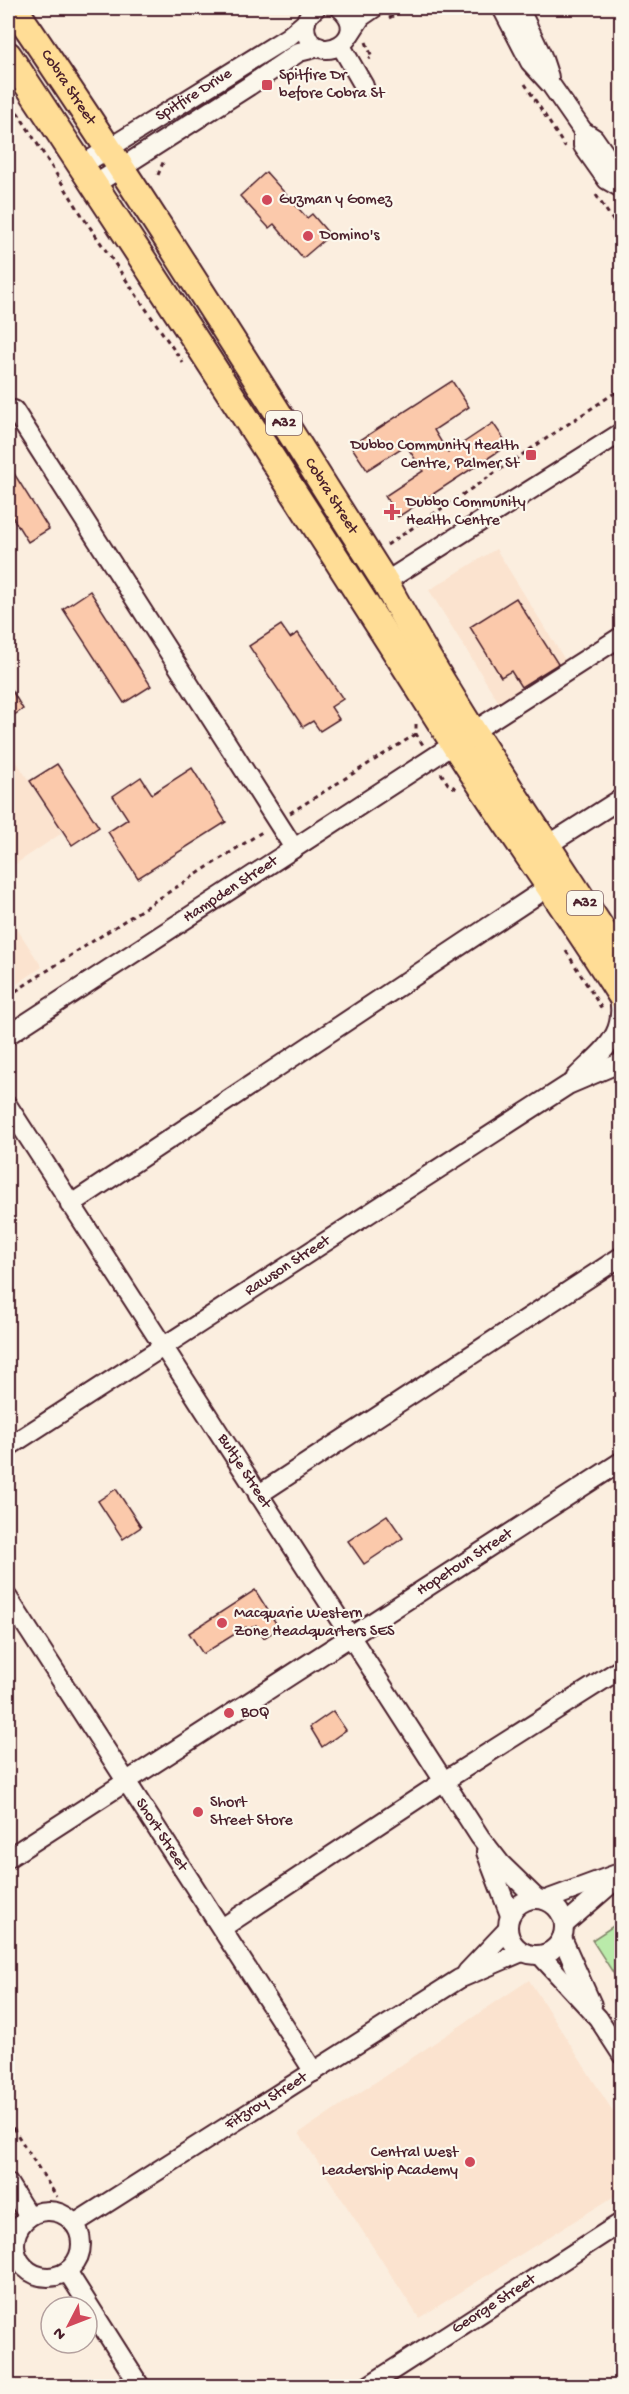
<svg xmlns="http://www.w3.org/2000/svg" width="629" height="2394" font-family="'Gochi Hand',sans-serif">
<style>
.built{fill:#fbe3cf}
.green{fill:#baebaa;stroke:#82856a;stroke-width:1.5}
.building{fill:#fbc9ab;stroke:#4a1f2b;stroke-width:1.5}
.lines{fill:none;stroke-linecap:round;stroke-linejoin:round}
.minor-casing{stroke:#4a1f2b;stroke-width:22}
.highway-casing{stroke:#4a1f2b;stroke-width:30}
.path{stroke:#4a1f2b;stroke-width:3;stroke-dasharray:4.5 4.5;stroke-linecap:butt}
.minor{stroke:#fbf7ec;stroke-width:18}
.highway{stroke:#ffdd96;stroke-width:26}
.poi-dot{fill:#d1495b;stroke:#fbf7ec;stroke-width:2}
.labels{text-anchor:middle;dominant-baseline:central;stroke-width:4.5;stroke-linejoin:round;paint-order:stroke}
.shield{fill:#fbf7ec;stroke:#7f6065;stroke-width:1.5}
.shield-label{font-size:15px;font-weight:bold;fill:#4a1f2b}
.poi-label{font-size:16px;fill:#4a1f2b;stroke:#fbf7ec;text-anchor:start}
.street-label{font-size:16px;fill:#4a1f2b;stroke:#fbf7ec}
</style>
<rect width="100%" height="100%" fill="#fbeedf"/>
<filter id="ink" filterUnits="userSpaceOnUse"><feTurbulence type="fractalNoise" baseFrequency=".0167" numOctaves="2"/><feDisplacementMap in="SourceGraphic" scale="12" xChannelSelector="R" yChannelSelector="G"/><feConvolveMatrix kernelMatrix="1 2 1 2 8 2 1 2 1" color-interpolation-filters="sRGB"/></filter>
<g filter="url(#ink)">
<!-- built -->
<path class="built" d="M496,549L573,673L506,714L429,590Z
M8,748L62,833L8,869Z
M8,915L42,967L8,990Z
M529,1980L621,2124V2192L419,2318L299,2133Z"/>
<!-- green -->
<path class="green" d="M621,1921V1985L592,1940Z"/>
<!-- building -->
<path class="building" d="M266,172L307,218L312,214L330,235L303,258L274,224L269,228L240,196Z
M452,381L469,407L434,430L448,453L493,423L508,445L398,517L385,496L423,471L406,445L367,470L351,446Z
M8,464L49,529L28,542L8,510Z
M90,591L151,686L124,703L63,609Z
M516,598L558,664L521,687L511,671L501,677L470,627Z
M281,625L290,638L298,633L343,699L331,707L339,719L320,731L313,721L303,727L249,646Z
M8,684L23,709L8,719Z
M57,764L99,827L72,845L30,781Z
M192,768L226,822L138,878L108,832L128,819L113,796L141,777L152,794Z
M116,1489L141,1527L123,1539L98,1501Z
M387,1515L403,1538L364,1564L348,1541Z
M255,1590L279,1628L264,1638L256,1625L248,1630L246,1627L203,1654L189,1633Z
M333,1711L346,1730L322,1747L310,1727Z"/>
<g class="lines">
<defs>
<g id="minor">
<path d="M316,8C308,14 303,23 306,33C317,69 374,37 340,8"/>
<path d="M502,8L530,62L551,85L583,131L594,138L619,174L622,189"/>
<path d="M519,8L542,56L549,77"/>
<path d="M350,34L361,17L374,8"/>
<path d="M341,46L364,86"/>
<path d="M583,131V146L607,180L621,188"/>
<path id="s1" d="M82,165L288,37L306,22"/>
<path d="M94,185L249,86L299,52L319,47"/>
<path d="M14,410L294,848"/>
<path d="M385,582L622,432"/>
<path d="M474,731L622,636"/>
<path d="M543,857L548,845L622,798"/>
<path id="s2" d="M8,1035L454,744"/>
<path d="M576,1077C605,1048 628,1036 618,991"/>
<path id="s3" d="M8,1106L480,1837L501,1864L537,1899"/>
<path d="M70,1205L550,886"/>
<path id="s4" d="M8,1447L568,1085L622,1062"/>
<path d="M258,1495L622,1256"/>
<path id="s5" d="M8,1598L314,2072"/>
<path d="M486,1852L510,1915"/>
<path id="s6" d="M8,1858L622,1461"/>
<circle cx="536" cy="1927" r="28"/>
<path d="M546,1900L622,1872"/>
<path d="M564,1925L618,1878"/>
<path d="M222,1928L444,1781L622,1668"/>
<path d="M562,1938L592,2005"/>
<path d="M540,1955L598,2018L622,2055"/>
<path d="M467,1972L508,1929"/>
<path d="M8,2183L29,2217"/>
<circle cx="48" cy="2244" r="33"/>
<path id="s7" d="M74,2224L459,1979L522,1952"/>
<path d="M67,2271L140,2386"/>
<path id="s8" d="M368,2386L622,2222"/>
</g>
<g id="highway">
<path id="s9" d="M14,8C143,196 263,390 385,582C455,713 542,835 622,961"/>
<path d="M8,55C159,282 307,511 453,742C507,828 568,910 622,997"/>
</g>
</defs>
<!-- minor casing -->
<use href="#minor" class="minor-casing"/>
<!-- highway casing -->
<use href="#highway" class="highway-casing"/>
<!-- path -->
<path class="path" d="M389,18L408,8
M366,42L372,57L369,59
M296,77L311,69
M525,84L565,147
M8,97L85,220L183,363
M158,175L164,160
M596,195L622,234
M387,545L622,388
M416,724V734L423,745
M441,773L448,784L457,789
M290,813L416,734
M566,951L602,1009
M8,996L265,830
M8,2120L57,2197"/>
<!-- minor -->
<use href="#minor" class="minor"/>
<!-- highway -->
<use href="#highway" class="highway"/>
</g>
</g>
<!-- markers -->
<g class="poi-dot">
<rect x="261" y="79" width="12" height="12" rx="3"/>
<circle cx="267" cy="200" r="6"/>
<circle cx="308" cy="236" r="6"/>
<rect x="525" y="449" width="12" height="12" rx="3"/>
<path d="M389 503h6v6h6v6h-6v6h-6v-6h-6v-6h6z"/>
<circle cx="222" cy="1623" r="6"/>
<circle cx="229" cy="1713" r="6"/>
<circle cx="198" cy="1812" r="6"/>
<circle cx="470" cy="2162" r="6"/>
</g>
<g class="labels">
<!-- shield labels -->
<g class="shield">
<rect x="266" y="411" width="36" height="24" rx="4.5"/>
<rect x="567" y="891" width="36" height="24" rx="4.5"/>
</g>
<g class="shield-label">
<text x="284" y="423">A32</text>
<text x="585" y="903">A32</text>
</g>
<!-- poi labels -->
<g class="poi-label">
<text x="279" y="76">Spitfire Dr<tspan x="279" dy="18">before Cobra St</tspan></text>
<text x="279" y="200">Guzman y Gomez</text>
<text x="320" y="236">Domino's</text>
<text x="519" y="446" text-anchor="end">Dubbo Community Health<tspan x="519" dy="18">Centre, Palmer St</tspan></text>
<text x="406" y="503">Dubbo Community<tspan x="406" dy="18">Health Centre</tspan></text>
<text x="234" y="1614">Macquarie Western<tspan x="234" dy="18">Zone Headquarters SES</tspan></text>
<text x="241" y="1713">BOQ</text>
<text x="210" y="1803">Short<tspan x="210" dy="18">Street Store</tspan></text>
<text x="458" y="2153" text-anchor="end">Central West<tspan x="458" dy="18">Leadership Academy</tspan></text>
</g>
<!-- street labels -->
<g class="street-label">
<text stroke="none"><textPath href="#s9" startOffset="96">Cobra Street</textPath></text>
<text stroke="none"><textPath href="#s1" startOffset="132">Spitfire Drive</textPath></text>
<text stroke="none"><textPath href="#s9" startOffset="582">Cobra Street</textPath></text>
<text stroke="none"><textPath href="#s2" startOffset="266">Hampden Street</textPath></text>
<text stroke="none"><textPath href="#s4" startOffset="333">Rawson Street</textPath></text>
<text stroke="none"><textPath href="#s3" startOffset="435">Bultje Street</textPath></text>
<text stroke="none"><textPath href="#s6" startOffset="544">Hopetoun Street</textPath></text>
<text stroke="none"><textPath href="#s5" startOffset="282">Short Street</textPath></text>
<text stroke="none"><textPath href="#s7" startOffset="228">Fitzroy Street</textPath></text>
<text stroke="none"><textPath href="#s8" startOffset="150">George Street</textPath></text>
</g>
</g>
<!-- margin -->
<rect width="629" height="2394" fill="none" stroke="#fbf7ec" stroke-width="30"/>
<rect x="15" y="15" width="599" height="2364" fill="none" stroke="#4a1f2b" stroke-width="2" filter="url(#ink)"/>
<!-- north arrow -->
<g transform="translate(69 2325) rotate(228)"><circle r="28" fill="#fbf7ec" stroke="#b4a19f" stroke-width="1.5"/>
<path d="M0-4.5L10 22L0 15L-10 22Z" fill="#d1495b"/>
<text y="-9" font-size="16" font-weight="bold" text-anchor="middle" fill="#4a1f2b">N</text>
</g>
</svg>
